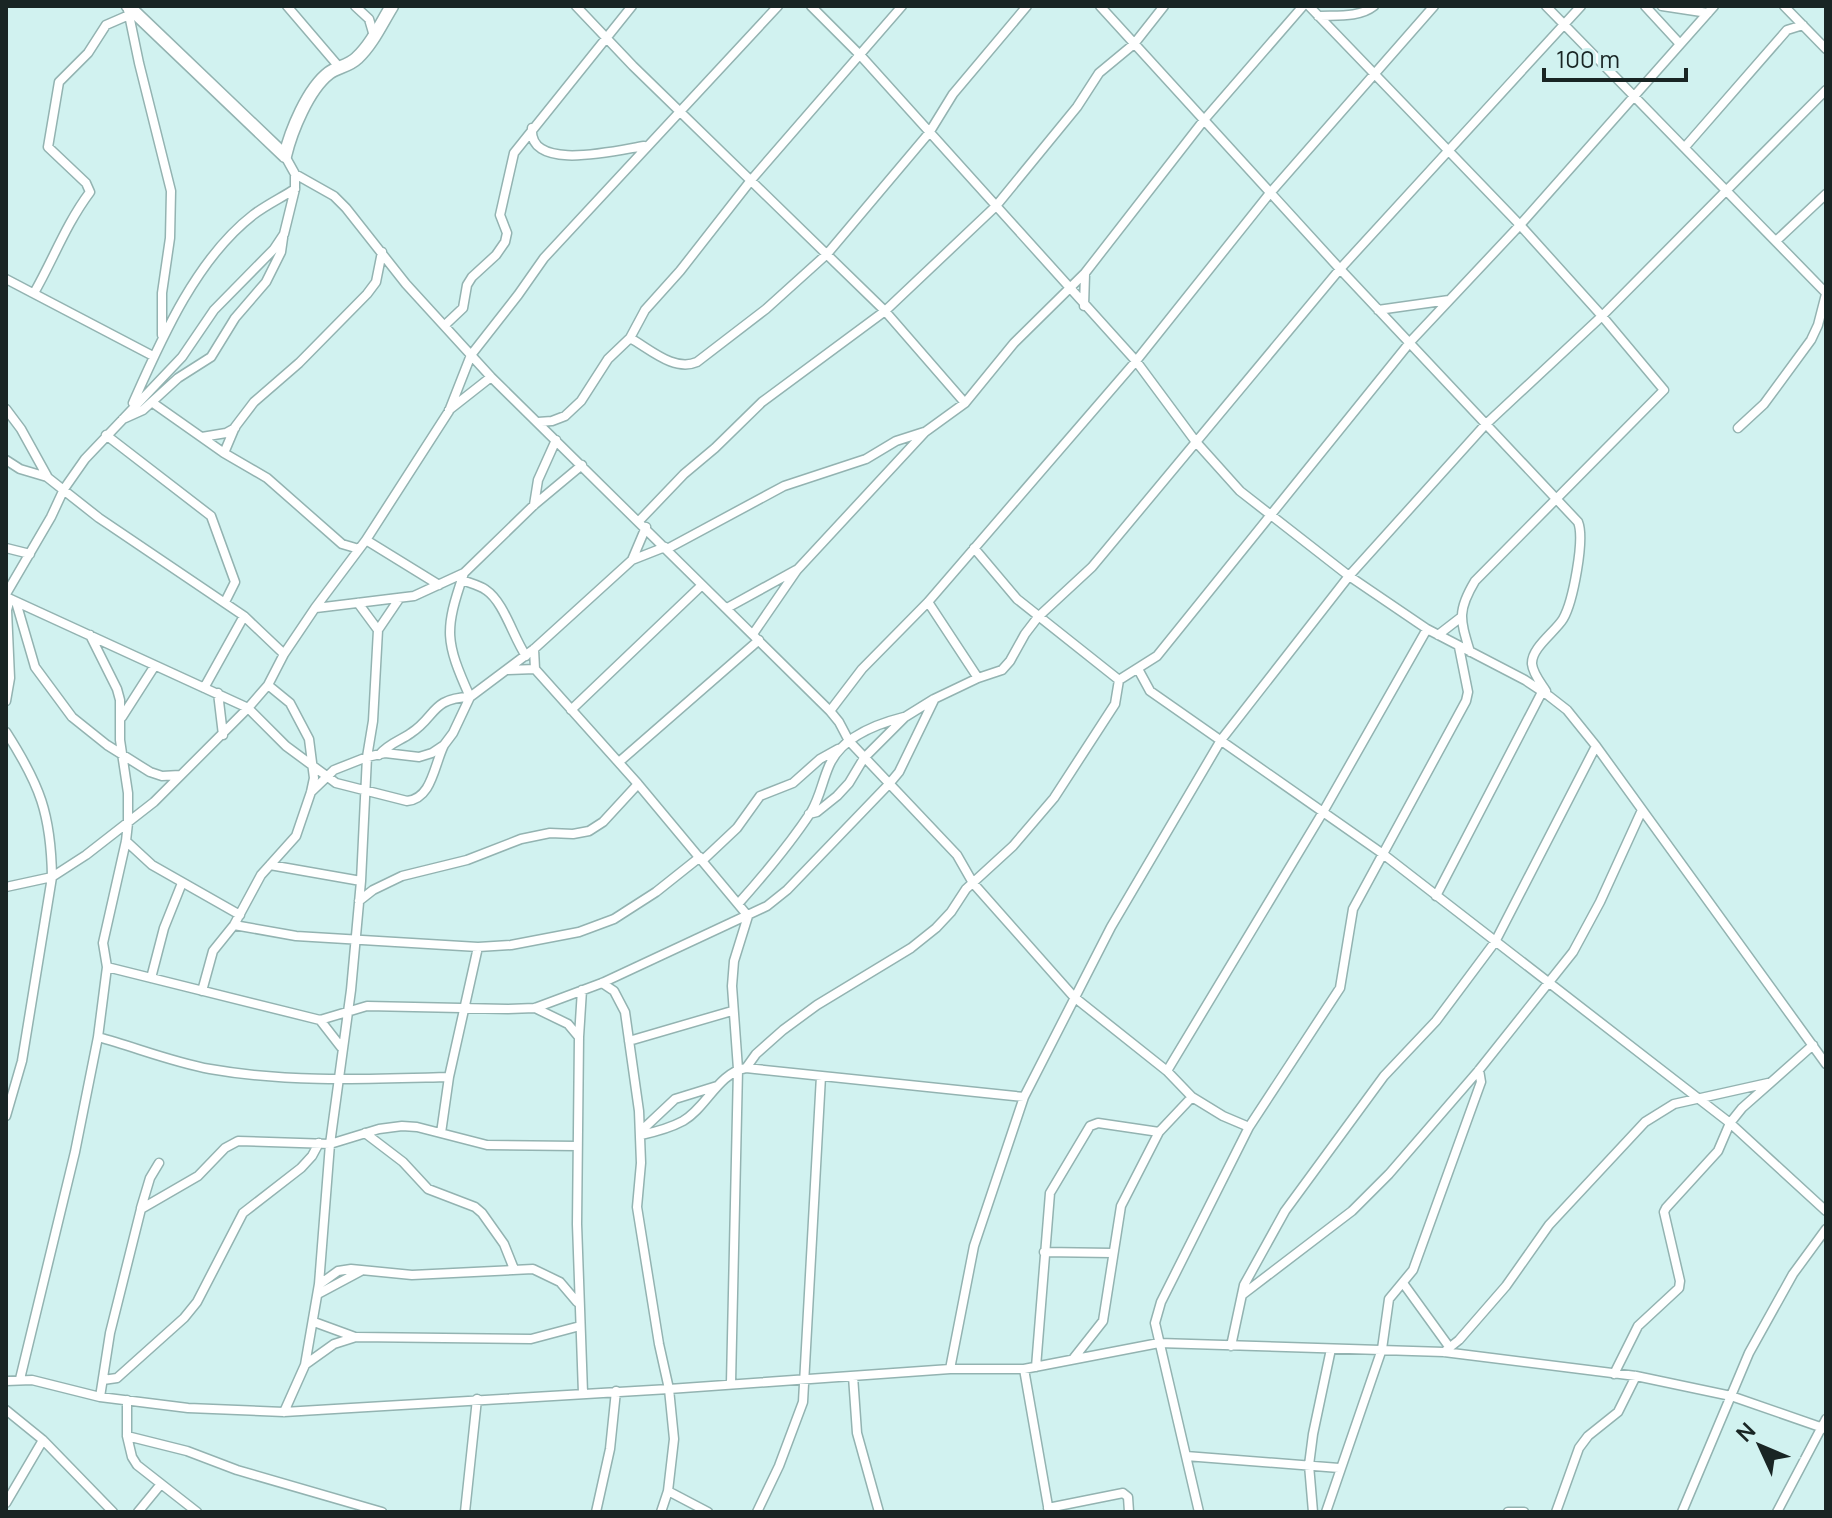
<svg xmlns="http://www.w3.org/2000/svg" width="1832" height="1518" font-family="Manrope,sans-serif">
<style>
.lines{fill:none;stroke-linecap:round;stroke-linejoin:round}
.street-casing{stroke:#93b3b1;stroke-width:11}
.secondary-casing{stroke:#93b3b1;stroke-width:15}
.street{stroke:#fff;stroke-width:8}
.secondary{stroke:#fff;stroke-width:12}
</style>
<rect width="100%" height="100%" fill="#d1f2f0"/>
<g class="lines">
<defs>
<path id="street" d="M287,6L340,68
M355,6L369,19L374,36
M576,6L633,66L885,311L965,403
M811,6L861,56L1136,361L1196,442L1240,491L1349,576L1427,629L1525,680L1549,696L1567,710L1596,746L1826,1064
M1100,6L1340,269L1578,522C1585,539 1573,602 1563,619C1555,632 1531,648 1532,664C1533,674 1541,683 1546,691
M1309,6L1520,225L1602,316L1664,390L1475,581C1457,611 1460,619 1470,652
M1546,6L1826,293
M1645,6L1680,44
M1662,6L1708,13
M1784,6L1826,49
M128,10L139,63L171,191L170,238L162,293V335
M1318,16C1336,15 1359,18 1374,6
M532,128C528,173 618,150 644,146
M1685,147L1787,30L1803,25
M295,174L334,196L346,208L406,284L491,377L830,711L839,722L849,741L957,855L973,883L1074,997L1167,1071L1192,1097L1223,1116L1249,1127
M1776,241L1826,194
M6,279L153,356
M34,293C53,260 66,224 90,192L86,183L48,147L59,82L88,53L106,25L129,15
M1084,306L1085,274
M1378,310L1449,300
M445,325L463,308L467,285L472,277L496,255L505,242L507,233L500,215L514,153L632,6
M630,338C650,349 674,372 697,362L766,309L827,254L929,133L953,94L1027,6
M133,403C161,340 196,259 253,215C266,205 281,198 295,189
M153,403L224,453L267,478L342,544L359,549
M6,409L21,429L47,476
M449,410L491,377
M123,419L143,410L178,378L211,357L235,318L266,282L281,252L283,238
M538,422L552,421L565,416L581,401L608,359L630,338L645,310L680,271L752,179L902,6
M1738,428L1764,404L1811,340L1818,325L1826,294
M106,435L211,516L235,582L225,602
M202,437L226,433L235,428
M224,453L235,427L254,402L299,363L367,294L376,282L382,252
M6,460L20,469L47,477L99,518L244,616L284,654
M534,505L538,480L556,440
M639,521L684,474L715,448L762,402L885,311L996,206L1077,107L1099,73L1134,44L1164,6
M366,540L439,585
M6,548L30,554
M667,549L784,486L866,459L896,441L924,432
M632,560L646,527
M464,573C444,631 445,641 470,697
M462,580C469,583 479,585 486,590C504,602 513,637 526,656
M6,594L51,517L64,489L85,459L182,357L214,310L274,249L284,234L295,189V174L285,156
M6,597L248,708L286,746L336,783L407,801C432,799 434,765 444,745
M16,602L35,667L72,717L107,745L150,772L162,776L180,775
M928,602L978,678
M358,603L378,630
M316,608L414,596L464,573L534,505L582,465
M727,608L796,570
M753,634L797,570L925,432L965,403L1014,343L1085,273L1204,120L1303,6
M1438,635L1460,618
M534,649L535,669L638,784L748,916
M1138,669L1150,691L1383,854L1730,1123L1826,1211
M508,670L535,669
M1119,680L1157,656L1411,341L1520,225L1714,6
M204,688L244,616
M218,693L223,735
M6,701L10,678L7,610L10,599
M571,710L702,585
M830,711L862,669L928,602L1136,361L1270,193L1434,6
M122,717L154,667
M6,732C40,785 51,814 52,877L22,1061L6,1116
M379,755C389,743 400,741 411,733C436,717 431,698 470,697
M619,762L759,640
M311,792L334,770L367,757L385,753L419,757L432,753L444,745L453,733L470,697L534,649L632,560L665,547
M809,814L817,812L837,796L849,783L864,758L905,717L934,699L978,678L1002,670L1010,661L1025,634L1038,617L1092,567L1340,269L1581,6
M126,841L152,865L240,915
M703,860L737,828L760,796L793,783L820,759L838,749
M270,865L361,881
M6,887L52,877L86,855L154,802L248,708L268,685L284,654L315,608L366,540L449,411L471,355L518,295L544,258L778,6
M1436,896L1542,692
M359,901L373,890L402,876L467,860L521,839L550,833L573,834L589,831L603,822L638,784
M738,904C763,876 790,844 811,812C820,797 822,782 829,766C841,737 876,724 904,717
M234,925L296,936L478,947L511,945L579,932L614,919L656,892L700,857
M107,967L320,1020L367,1006L508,1009L535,1008L602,983L767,906L787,890L889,784L899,772L934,700
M151,978L164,928L182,883
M602,983L614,991L625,1012L639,1111L641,1163L637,1207L659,1344L669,1389L674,1439L668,1491L661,1512
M582,990L579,1037L577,1224L583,1393
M202,991L213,951L234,925L261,875L296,836L311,792L314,778L309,739L290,703L268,685
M535,1008L568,1024L578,1036
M320,1020L341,1047
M98,1037C135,1047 172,1062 210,1069C289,1083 370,1079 449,1077
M629,1041L732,1011
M746,1068L756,1054L783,1030L817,1005L911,948L936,928L951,912L966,889L1013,846L1054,798L1115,704L1119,680L1017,599L974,548
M1167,1071L1323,812L1427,629
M641,1131L675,1099L717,1086
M365,1133L403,1162L428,1189L475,1207L482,1213L504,1244L514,1269
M441,1133L449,1077L478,947
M641,1135C655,1132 670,1128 683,1121C707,1107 718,1073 746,1068L1024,1097
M141,1208L150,1178L159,1163
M1044,1252L1112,1253
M1403,1283L1450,1348
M320,1284L338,1271L351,1269L412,1275L533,1269L560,1282L577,1302
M318,1294L361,1271
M1242,1295L1352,1211L1389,1174L1479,1070L1573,952L1600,902L1642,810
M314,1322L355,1337
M1231,1346L1244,1285L1285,1211L1384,1076L1436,1021L1495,942L1596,746
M1444,1352L1459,1340L1506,1286L1549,1225L1645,1122L1674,1104L1768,1083
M1073,1359L1103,1321L1121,1206L1159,1132L1192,1097
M306,1364L334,1344L356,1337L531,1339L580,1326
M1036,1367L1050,1193L1090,1126L1098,1123L1159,1132
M950,1369L974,1246L1024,1097L1111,927L1221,740L1349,576L1485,425L1602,316L1826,90
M1024,1369L1049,1512
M1614,1374L1638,1326L1679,1288L1680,1281L1664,1212L1666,1208L1718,1151L1730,1123L1742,1108L1813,1045
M853,1376L857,1433L879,1512
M20,1379L75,1152L98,1037L107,967L103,943L126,841L128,823V793L120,740V700L117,689L90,635
M103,1380L117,1378L184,1318L197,1302L243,1213L301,1168L312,1156L319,1143
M6,1381L32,1380L100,1397L188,1408L284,1412L669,1389L950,1369H1024L1159,1343L1444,1352L1636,1376L1731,1396L1826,1429
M731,1383L738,1069L732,986L734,961L748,916
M100,1397L110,1333L141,1209L198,1176L225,1148L238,1141L330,1144L379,1129L402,1126L417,1127L487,1145L577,1146
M127,1400V1436L187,1451L237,1470L382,1512
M6,1410L43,1440L113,1512
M284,1412L305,1365L319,1284L330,1144L351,990L361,881L367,757L373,721L378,630L399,599
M127,1436L132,1457L137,1465L197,1512
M1186,1456L1339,1468
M668,1491L708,1512
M6,1503L43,1440
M1048,1508L1123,1493L1128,1497L1129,1512
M138,1512L161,1484
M465,1512L477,1399
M596,1512L610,1449L616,1391
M757,1512L779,1466L803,1402L821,1076
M1199,1512L1155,1323L1161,1302L1249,1127L1340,988L1353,909L1466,701L1468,692L1459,647
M1313,1512L1309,1465L1313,1434L1331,1349
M1326,1512L1382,1349L1389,1299L1413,1270L1481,1082L1479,1070
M1508,1512H1524
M1556,1512L1579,1448L1588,1436L1618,1412L1636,1376
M1682,1512L1749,1353L1793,1274L1826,1229
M1777,1512L1826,1419"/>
<path id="secondary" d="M128,6L285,156
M285,156C291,131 308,89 329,73C337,67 349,66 357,58C372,44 381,24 392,6"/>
</defs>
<!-- street casing -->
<use href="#street" class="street-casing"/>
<!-- secondary casing -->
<use href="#secondary" class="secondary-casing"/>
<!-- street -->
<use href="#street" class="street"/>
<!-- secondary -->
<use href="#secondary" class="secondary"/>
</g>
<!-- border -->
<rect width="1832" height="1518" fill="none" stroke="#192524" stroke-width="16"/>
<!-- north arrow -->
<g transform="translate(1760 1446) rotate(314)" stroke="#d1f2f0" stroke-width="6" paint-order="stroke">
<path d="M0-6L14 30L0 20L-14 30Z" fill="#192524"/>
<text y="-12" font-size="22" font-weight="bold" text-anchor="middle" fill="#192524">N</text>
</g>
<!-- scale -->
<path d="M1544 68v12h142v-12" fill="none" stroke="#192524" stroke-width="4"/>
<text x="1556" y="68" font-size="24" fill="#192524" stroke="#d1f2f0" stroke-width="6" paint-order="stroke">100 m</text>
</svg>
